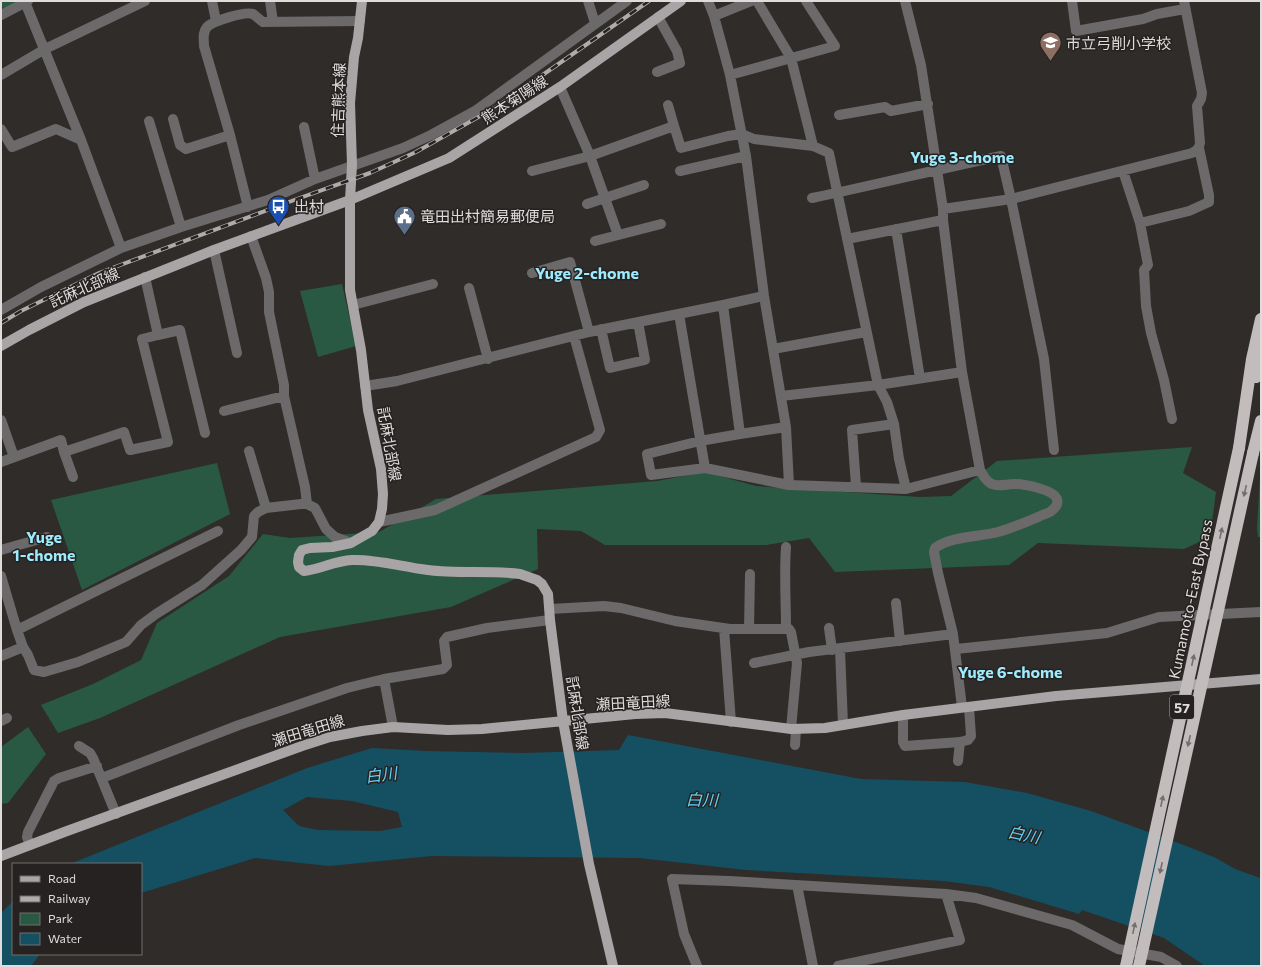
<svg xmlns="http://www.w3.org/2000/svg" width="1262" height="967" font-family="Commissioner,'Noto Sans JP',sans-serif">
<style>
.green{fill:#295942}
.water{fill:#145062;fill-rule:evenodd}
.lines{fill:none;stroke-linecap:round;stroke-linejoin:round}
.minor{stroke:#6b6969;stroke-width:10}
.major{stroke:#a9a5a6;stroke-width:10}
.highway{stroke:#c2bcbd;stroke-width:12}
.rail-casing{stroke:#afacab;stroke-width:4}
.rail{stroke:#262221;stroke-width:2.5;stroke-dasharray:8;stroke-linecap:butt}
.highway-bridge{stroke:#c2bcbd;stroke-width:12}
.oneway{fill:#746f6f}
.labels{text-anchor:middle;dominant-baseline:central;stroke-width:3;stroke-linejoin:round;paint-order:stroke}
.shield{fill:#262221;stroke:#a8a4a3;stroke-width:1}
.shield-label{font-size:14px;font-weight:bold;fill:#dfdcdb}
.poi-label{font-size:15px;fill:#dfdcdb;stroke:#262221;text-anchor:start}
.street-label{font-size:15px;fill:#dfdcdb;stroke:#262221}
.neighbourhood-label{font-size:16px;font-weight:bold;fill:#9debfd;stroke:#262221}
.water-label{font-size:16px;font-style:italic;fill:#64d2f7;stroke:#262221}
</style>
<rect width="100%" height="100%" fill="#302c2a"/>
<!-- green -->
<path class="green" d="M1,1H28L5,13L1,4Z
M342,284L356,346L318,357L300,291Z
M1192,447L1183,473L1216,492L1210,537L1184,549L1038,543L1009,565L835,572L809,538L766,545H605L581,531L537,529L538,569L451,607L280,637L100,718L58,733L41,705L93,684L141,660L157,623L229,576L263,534L290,538L379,532L436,499L657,481L705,472L756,486L920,497L951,496L997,461Z
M217,463L230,514L82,590L51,500Z
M1260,477H1261V537H1258L1257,528Z
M28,727L46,754L8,803L1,804V747Z"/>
<!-- water -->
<path class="water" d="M628,735L861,779L965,782L1027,793L1091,811L1189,847L1216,858L1235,869L1260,878L1261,966H1205L1164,938L1082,910L1079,914L989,887L944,881L746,870L639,858L432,856L329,866L255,858L141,893V864H70L307,768L372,748L426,751L526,753L619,750ZM307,797L352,801L398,812L402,827L380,831L317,830L299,826L283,810Z
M13,901V954H40L31,966H1V913Z"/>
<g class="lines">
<!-- minor -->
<path class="minor" d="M212,1L216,21
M270,1L273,22
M588,1L595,23
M708,1L714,16L730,75L746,156L764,296L786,427L789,485
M757,1L791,58L813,146
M1072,1L1076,31L1143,19L1157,14L1185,9
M25,2L81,140L121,248
M1,15L28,1
M714,16L751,1
M657,72L680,63L677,51L658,17
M1,75L45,49L145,1
M730,75L835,46L806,1
M560,87L590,156L674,126L681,148L728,136L742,134L754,139L813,146L829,153L878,385L887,402L894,424L899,459L906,489
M668,105L674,126
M839,115L885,107L891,111L928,104
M173,119L180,145L186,149L230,135
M149,121L181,227
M304,127L315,179
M1,129L12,147L56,129L81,140
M532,171L590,156L618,235
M680,171L746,156
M1123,171L1140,223L1148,265L1144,270L1146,306L1151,333L1164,380L1172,419
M812,198C875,185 938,169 1001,156L1011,199L1044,359L1054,450
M587,204L644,185
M248,207L230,135L204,46C204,39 202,33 207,27C213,21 245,11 253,14C256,16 260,20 263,22L360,21
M943,209L1011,199L1192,153C1197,150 1199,149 1200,143L1197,106L1201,99L1202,93L1184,1
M1140,223L1189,211L1209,202V195L1199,148
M896,229L920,378
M847,239L943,220
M595,241L661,224
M214,250L237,353
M532,273L570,262L589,332
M469,288L488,359
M353,305L433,284
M723,305L740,434L700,441L647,454L651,475L705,468L789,485L906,489L980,470L962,372L943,220V209L921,65L905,1
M1,310L41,287L121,248L181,227L268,200L315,179L403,148L431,135L475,111L627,1
M679,314L705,468
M601,329L610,368L645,360L638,322
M158,335L180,330L205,433
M773,349L866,332
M365,386L397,381L589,332L723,305L764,296
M284,396L305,487L307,504
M781,396L878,385L962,372
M224,411L284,396V385L269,312V292L266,278L251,236
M1,420L14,457
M740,434L786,427
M249,451L266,508
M64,452L73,477
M1,462L61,440L64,452L124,432L130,450L168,442L142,339L158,335L145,277
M856,486L852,430L894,424
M379,522L435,510L596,437L600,430L574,336
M786,547C784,574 786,601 786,629
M1,550L47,537
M1,576L17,630
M896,603L900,641
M550,609L604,606L621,608L675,621L730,629H789L791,632L797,663L791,729
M724,628L731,722
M829,628L832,650
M749,629L750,574
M23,647L28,655L34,670L44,672L78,662L126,642L141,625L156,614L202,585L241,550L252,537L254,516L258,512L266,508L301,504H307L315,508L326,529L335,537L351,543
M840,649L843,725
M956,649L1107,633L1159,617L1261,612
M1,656L23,647L17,630L218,531
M754,663L809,652L953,634
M384,679L393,727
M962,707L953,634L938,573L934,552L935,548C951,536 979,537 998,532C1016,527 1033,519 1050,512C1054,509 1059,505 1057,499C1053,489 1023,484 1014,484C1006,484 999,487 992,484C986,482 983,475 980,470
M903,715V742L905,746L960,742L968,740L971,736L969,707
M1,721L7,718
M795,745L796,729
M79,746L90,753L93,758L116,814
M958,761L960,742
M102,778L239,725L347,688L384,679L443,669L447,665L444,641L447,637L487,628L550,620
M30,845L27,837L28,832L54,781L59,778L97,766
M798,890L813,966
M697,966L684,934L672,879L729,881L946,894
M838,966L960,940L946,894L976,898L1072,925L1118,949L1161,957L1177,966"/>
<!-- major -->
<path class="major" d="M362,1L358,38L354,57L350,103L352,165L350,200V290L361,350L368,410L381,469L383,494L382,509L379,522L372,531L351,543L332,547L310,548L302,550L299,555L298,562L299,567L304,571C321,569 334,561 352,560C377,559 402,567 428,570C458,574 490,570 520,574L537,580L542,584L548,594L550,620L563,721L589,864L613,966
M1,346L29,330L84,302L214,250L350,200L449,158L560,87L681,1
M1,856L67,831L302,746L330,737L362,731L393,727L448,730L482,729L635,714L665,713L791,729L825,728L903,715L1056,696L1261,679"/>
<!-- highway -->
<path class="highway" d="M1256,377L1261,357
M1239,448L1252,359L1261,319
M1253,453L1261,421"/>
<defs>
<path id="rail" d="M1,323L21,311L99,273L297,199L370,173L416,152L498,106L649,1"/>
</defs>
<!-- rail casing -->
<use href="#rail" class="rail-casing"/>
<!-- rail -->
<use href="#rail" class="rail"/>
<!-- highway-bridge -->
<path class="highway-bridge" d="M1126,966L1239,448
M1139,966L1253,453"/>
</g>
<!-- one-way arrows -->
<defs><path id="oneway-solid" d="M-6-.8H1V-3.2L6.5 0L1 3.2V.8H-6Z"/></defs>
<g class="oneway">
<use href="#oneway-solid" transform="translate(1245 491) rotate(103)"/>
<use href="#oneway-solid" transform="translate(1221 533) rotate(-78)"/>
<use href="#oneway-solid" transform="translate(1193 660) rotate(-78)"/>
<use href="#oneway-solid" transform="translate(1189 741) rotate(103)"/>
<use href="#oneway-solid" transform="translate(1162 801) rotate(-78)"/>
<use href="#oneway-solid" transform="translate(1161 868) rotate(102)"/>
<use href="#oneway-solid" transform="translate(1134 928) rotate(-78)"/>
</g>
<!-- icons -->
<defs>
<symbol id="school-pin" viewBox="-11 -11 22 30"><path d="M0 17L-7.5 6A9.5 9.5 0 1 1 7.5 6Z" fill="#8d6e63" stroke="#262221"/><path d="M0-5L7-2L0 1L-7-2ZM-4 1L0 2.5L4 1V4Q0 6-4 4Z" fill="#fff"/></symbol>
<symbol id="bus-pin" viewBox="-11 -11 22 30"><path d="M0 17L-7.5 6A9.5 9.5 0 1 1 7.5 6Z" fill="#1a4fb4" stroke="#262221"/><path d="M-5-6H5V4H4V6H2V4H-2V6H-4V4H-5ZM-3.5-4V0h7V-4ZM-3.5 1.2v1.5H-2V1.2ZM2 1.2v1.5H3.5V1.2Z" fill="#fff"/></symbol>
<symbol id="civic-pin" viewBox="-11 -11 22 30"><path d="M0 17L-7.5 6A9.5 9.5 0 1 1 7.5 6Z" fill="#5c6f8a" stroke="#262221"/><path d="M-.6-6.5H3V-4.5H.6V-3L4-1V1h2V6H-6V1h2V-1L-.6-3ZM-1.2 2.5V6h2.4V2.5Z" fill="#fff"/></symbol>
</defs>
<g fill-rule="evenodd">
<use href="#school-pin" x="1038" y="30" width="25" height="34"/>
<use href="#bus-pin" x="266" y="194" width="25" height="34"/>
<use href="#civic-pin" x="392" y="204" width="25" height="34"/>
</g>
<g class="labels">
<!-- shield labels -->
<rect class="shield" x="1170" y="695" width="24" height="24" rx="3"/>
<g class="shield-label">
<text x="1182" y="707">57</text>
</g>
<!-- poi labels -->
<g class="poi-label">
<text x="1066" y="43">市立弓削小学校</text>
<text x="294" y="206">出村</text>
<text x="420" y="216">竜田出村簡易郵便局</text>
</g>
<!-- street labels -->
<g class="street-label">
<text transform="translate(514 99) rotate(-33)">熊本菊陽線</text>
<text transform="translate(338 100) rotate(-88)">住吉熊本線</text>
<text transform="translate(84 287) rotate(-24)">託麻北部線</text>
<text transform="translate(390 444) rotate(80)">託麻北部線</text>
<text transform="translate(1190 599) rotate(-78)">Kumamoto-East Bypass</text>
<text transform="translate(633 702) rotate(-3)">瀬田竜田線</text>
<text transform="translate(578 713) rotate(81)">託麻北部線</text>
<text transform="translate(308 730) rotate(-17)">瀬田竜田線</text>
</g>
<!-- neighbourhood labels -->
<g class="neighbourhood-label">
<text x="962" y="156">Yuge 3-chome</text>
<text x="587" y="272">Yuge 2-chome</text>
<text x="44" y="536">Yuge<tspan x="44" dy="18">1-chome</tspan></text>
<text x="1010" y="671">Yuge 6-chome</text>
</g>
<!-- water labels -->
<g class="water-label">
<text transform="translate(381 774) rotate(-7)">白川</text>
<text transform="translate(702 799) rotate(2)">白川</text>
<text transform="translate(1024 834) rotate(12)">白川</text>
</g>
</g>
<!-- border -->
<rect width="1262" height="967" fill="none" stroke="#dfdcdb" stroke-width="4"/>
<!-- legend -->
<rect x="12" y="863" width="130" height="92" fill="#262221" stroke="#706c6b"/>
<rect x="20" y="876" width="20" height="6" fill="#a9a5a6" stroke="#706c6b"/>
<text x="48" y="883" font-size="12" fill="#dfdcdb">Road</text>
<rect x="20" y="896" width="20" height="6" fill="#afacab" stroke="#706c6b"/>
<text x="48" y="903" font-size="12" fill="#dfdcdb">Railway</text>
<rect x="20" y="913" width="20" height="12" fill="#295942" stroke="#706c6b"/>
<text x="48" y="923" font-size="12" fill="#dfdcdb">Park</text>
<rect x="20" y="933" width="20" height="12" fill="#145062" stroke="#706c6b"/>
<text x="48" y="943" font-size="12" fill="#dfdcdb">Water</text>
</svg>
